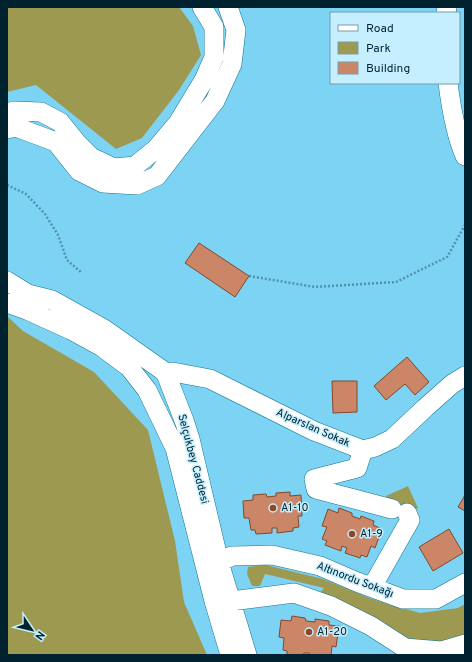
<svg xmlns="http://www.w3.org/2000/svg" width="472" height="662" font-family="Overpass,sans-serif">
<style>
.green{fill:#9e9951}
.building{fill:#cb8667;stroke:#86472a}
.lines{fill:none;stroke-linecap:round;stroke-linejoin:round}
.minor-casing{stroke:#0f7594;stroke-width:20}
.path{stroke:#5093ad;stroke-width:2.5;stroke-dasharray:2 2;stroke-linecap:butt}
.minor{stroke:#fff;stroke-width:19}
.poi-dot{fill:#8e4724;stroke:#c5eefe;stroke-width:1.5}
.labels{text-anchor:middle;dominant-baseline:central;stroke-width:3;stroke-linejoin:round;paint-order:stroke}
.street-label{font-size:11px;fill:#00222e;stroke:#c5eefe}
.poi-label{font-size:11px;fill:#00222e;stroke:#c5eefe;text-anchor:start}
</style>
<rect width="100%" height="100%" fill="#7dd3f4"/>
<!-- green -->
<path class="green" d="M7,7H179L193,26L201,55L179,90L142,138L116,149L36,85L7,92Z
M7,316L23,331L94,372L148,430L175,541L184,602L207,655H7Z
M408,486L418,508L396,518L386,496Z
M266,565L323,579L372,599L420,613L458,608L465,604V644L407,648L316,598L324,588L265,574L260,586H252L247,574L248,567Z"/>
<!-- building -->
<path class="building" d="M199,243L249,276L235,297L185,263Z
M407,357L429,382L415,395L405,384L386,400L374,386Z
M332,381H357V412L333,413Z
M290,492V496L301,495L302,516H298L299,527L293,528V531L277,533V528H272V533L256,534L255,530H251L249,518H244L243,501L253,500V495L266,494L267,497L276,496V493Z
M465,495V511L458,507Z
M339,508L352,513V516L360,519L361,516L374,521L373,525L382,529L375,548L371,546L367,557L361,555L360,558L345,553L347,548L342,546L341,551L325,545L327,541L322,539L327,527L322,526L328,509L338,513Z
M449,529L463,553L433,571L419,547Z
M292,616L305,618L306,621L315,622V619L329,621V625L339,626L336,647L332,646L331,655H309V653H304L303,655H287V651L283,650L284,638L279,637L281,620L291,621Z"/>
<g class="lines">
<defs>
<path id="minor" d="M446,13L447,7
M448,83C451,107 455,133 465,156
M7,113L14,111L41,112L60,122L77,143L91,157L114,168L135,166L156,149L178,123L204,80L214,57V27L202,7
M7,129L16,127L56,142L79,171L103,183L137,185L157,176L215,101L232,64L236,30L228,7
M7,281L28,294L52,300L104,329L162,370L166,374L185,423L190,439L219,562L247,655
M7,303L27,310L71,330L102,347L129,367L147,390L175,448L214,601L230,655
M166,374L173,372L210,379L314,431L363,450L375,447L392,439L425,408L452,384L465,376
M363,450L357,468L314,479L316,489L392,509
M219,562L232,556L272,555L320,566L357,582L403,599H436L465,583
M372,587L410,520L407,513
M231,601L294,593L331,606L371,626L405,648L441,651L465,644"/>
</defs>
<!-- minor casing -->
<use href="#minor" class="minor-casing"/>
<!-- path -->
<path class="path" d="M7,185L26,194L45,214L58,235L67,260L82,273
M249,276L315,287L396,282L447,257L465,225"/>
<!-- minor -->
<use href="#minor" class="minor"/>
</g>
<!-- markers -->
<g class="poi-dot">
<circle cx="273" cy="508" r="4"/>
<circle cx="352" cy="534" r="4"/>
<circle cx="309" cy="632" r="4"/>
</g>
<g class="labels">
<!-- street labels -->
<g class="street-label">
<text transform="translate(313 428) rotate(24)">Alparslan Sokak</text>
<text transform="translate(193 459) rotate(75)">Selçukbey Caddesi</text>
<text transform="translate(355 580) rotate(21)">Altınordu Sokağı</text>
</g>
<!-- poi labels -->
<g class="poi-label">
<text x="281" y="508">A1-10</text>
<text x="360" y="534">A1-9</text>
<text x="317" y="632">A1-20</text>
</g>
</g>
<!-- border -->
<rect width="472" height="662" fill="none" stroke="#00222e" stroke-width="16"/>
<!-- legend -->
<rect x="330" y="12" width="130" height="72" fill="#c5eefe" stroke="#769cab"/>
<rect x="338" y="25" width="20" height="6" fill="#ffffff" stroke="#769cab"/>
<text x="366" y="32" font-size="12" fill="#00222e">Road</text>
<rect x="338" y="42" width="20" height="12" fill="#9e9951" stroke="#769cab"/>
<text x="366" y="52" font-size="12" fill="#00222e">Park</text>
<rect x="338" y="62" width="20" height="12" fill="#cb8667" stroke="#769cab"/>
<text x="366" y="72" font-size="12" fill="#00222e">Building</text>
<!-- north arrow -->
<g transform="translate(32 630) rotate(125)" stroke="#c5eefe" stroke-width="3" paint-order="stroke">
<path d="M0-3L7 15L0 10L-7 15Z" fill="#00222e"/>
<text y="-6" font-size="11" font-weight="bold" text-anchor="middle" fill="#00222e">N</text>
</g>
</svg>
